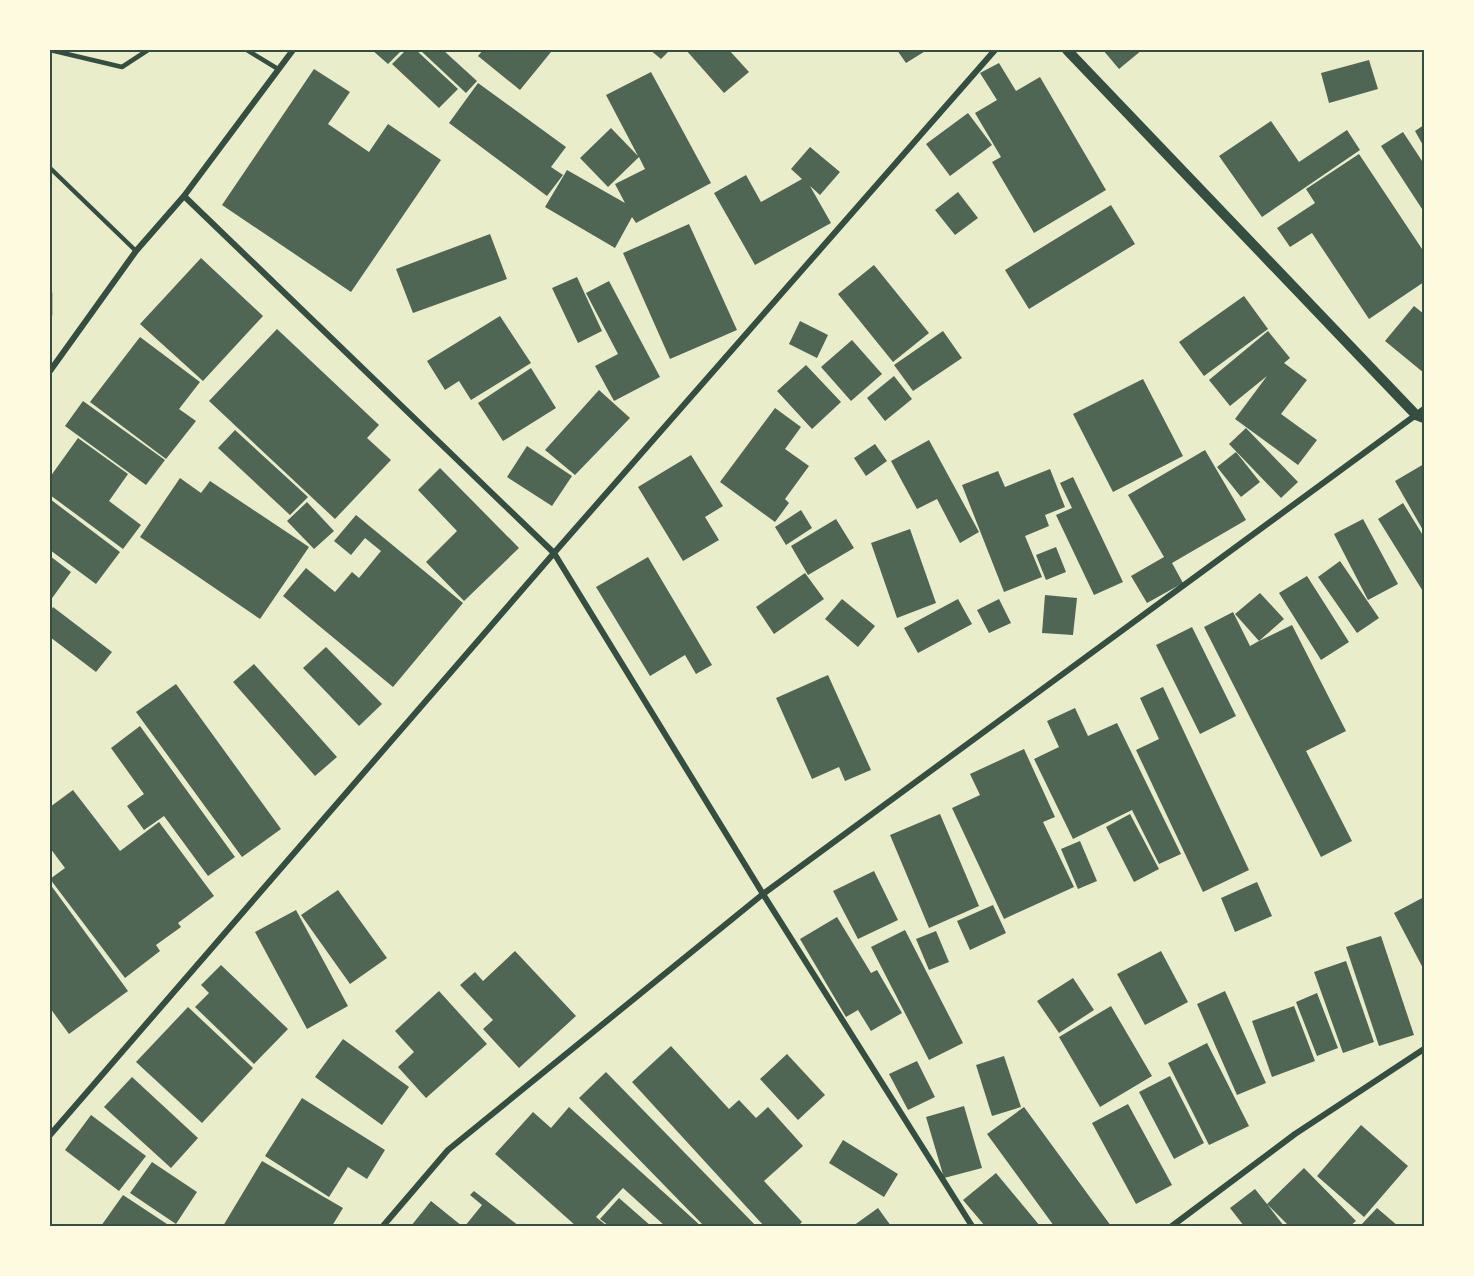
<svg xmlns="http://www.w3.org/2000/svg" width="1474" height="1276" font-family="Commissioner,sans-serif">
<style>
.building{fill:#4f6655}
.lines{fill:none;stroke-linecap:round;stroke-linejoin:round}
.service{stroke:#344e41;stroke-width:4.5}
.minor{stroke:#344e41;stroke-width:6}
.tertiary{stroke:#344e41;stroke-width:10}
.neatline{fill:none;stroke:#344e41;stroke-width:2}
</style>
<rect width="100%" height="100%" fill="#e9edc9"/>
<!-- building -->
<path class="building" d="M372,50H402L388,64Z
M406,50H416L458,89L439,108L392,64Z
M420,50H443L477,81L466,93Z
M483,50H548L551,52L520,90L478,56Z
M650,50H670L661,59Z
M686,50H729L749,72L724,93Z
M897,50H927L906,63Z
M1103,50H1142L1119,69Z
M1369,60L1378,89L1329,103L1321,73Z
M999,63L1016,91L1040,77L1106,190L1034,233L992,162L1001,157L975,113L997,100L980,73Z
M314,69L350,92L328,124L369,152L388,124L441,160L351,292L222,205Z
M651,72L711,183L636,223L632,217L615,248L545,207L567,170L625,203L615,184L645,169L639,157L608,187L580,158L611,128L638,156L606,95Z
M478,83L566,147L551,167L563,175L547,196L449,123Z
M968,113L992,145L950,176L926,144Z
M1271,121L1299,162L1347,130L1360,150L1262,217L1219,156Z
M1424,125V147L1415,131Z
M1403,132L1424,164V212L1381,146Z
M810,147L840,172L820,195L810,186L831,223L755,265L714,193L746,175L761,202L802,179L791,169Z
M1359,154L1424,252V282L1369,319L1312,233L1290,247L1277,228L1315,203L1306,189Z
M958,192L978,218L955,235L935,210Z
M1111,205L1135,244L1029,309L1005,270Z
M689,224L737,330L670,359L623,253Z
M490,234L507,279L413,313L396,269Z
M201,258L263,316L203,381L140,324Z
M874,265L929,333L893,362L838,294Z
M577,277L602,331L578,343L552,288Z
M609,281L660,377L614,401L595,366L618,354L586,293Z
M1244,296L1268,329L1204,376L1179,342Z
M1414,306L1424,314V373L1385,341Z
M500,316L531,363L471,400L459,381L445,390L427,361Z
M800,321L828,335L817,358L789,344Z
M277,329L379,425L367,438L391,460L335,519L209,401Z
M943,331L962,358L913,391L894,365Z
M1268,331L1290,358L1284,363L1307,380L1281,414L1317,440L1298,465L1235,419L1267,376L1230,406L1209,380Z
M140,337L200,382L179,409L196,421L166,459L90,402Z
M852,340L882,374L851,401L821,367Z
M806,365L841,402L812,429L777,391Z
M531,368L556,408L503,441L478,403Z
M894,376L912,399L885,421L867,398Z
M1143,379L1183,456L1113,492L1073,414Z
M599,390L630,418L575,475L545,450Z
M83,401L165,460L146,485L65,426Z
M775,408L801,427L785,449L809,466L785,499L789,503L775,522L720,482Z
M1246,428L1298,482L1281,498L1229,444Z
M235,430L308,497L290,515L218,448Z
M78,438L128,474L109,501L141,525L123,549L50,495V477Z
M929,440L979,532L960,543L937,499L917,509L891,461Z
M875,444L887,461L866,476L854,458Z
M527,446L572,476L552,506L507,477Z
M1205,450L1246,520L1172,563L1183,583L1147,603L1131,576L1164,557L1128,495Z
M1236,452L1260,482L1241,497L1217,467Z
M691,455L723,506L705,517L719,540L683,561L638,487Z
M1424,464V532L1395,481Z
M440,468L519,548L464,601L426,562L457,531L418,490Z
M1050,469L1065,507L1045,515L1049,526L1025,536L1042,577L1004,592L962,485L998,471L1005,487Z
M1073,477L1123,582L1094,595L1056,515L1072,508L1060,483Z
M180,478L201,493L210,481L309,547L260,619L140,537Z
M50,499L120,552L96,584L50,550Z
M307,502L334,531L314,549L287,521Z
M1403,503L1424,537V593L1378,519Z
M801,510L812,528L786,545L775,527Z
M356,515L463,603L393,687L283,596L306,568L335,592L352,572L359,578L381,551L365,538L351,555L334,541Z
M836,519L854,548L808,575L791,546Z
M1363,519L1398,584L1368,600L1334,534Z
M910,529L936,603L897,618L871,543Z
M1056,547L1066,572L1046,580L1036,555Z
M50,556L71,572L50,601Z
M648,557L712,665L696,674L685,655L650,676L596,587Z
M1340,561L1379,618L1357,633L1318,577Z
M805,573L824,599L774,634L756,607Z
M1307,576L1349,642L1321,660L1279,593Z
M1260,593L1284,619L1259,641L1292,625L1346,731L1306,751L1352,841L1321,857L1204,627L1233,612L1250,646L1259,641L1235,614Z
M1045,595L1077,598L1073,635L1042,633Z
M842,599L875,626L858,647L825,619Z
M958,599L972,624L918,653L904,628Z
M999,599L1011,623L989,633L977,610Z
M53,607L112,652L96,672L50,637V612Z
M1192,627L1236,716L1200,734L1156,645Z
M326,647L382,704L359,726L303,668Z
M254,664L337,757L315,776L233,682Z
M828,675L871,770L845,781L839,767L812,779L776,698Z
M176,684L281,829L242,857L136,712Z
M1163,687L1249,870L1203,892L1136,750L1159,739L1140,698Z
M1075,708L1088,736L1117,723L1181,854L1159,864L1132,810L1073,839L1034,759L1059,747L1047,721Z
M140,726L235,857L208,876L164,816L144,830L127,806L144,794L111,748Z
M1024,749L1055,817L1043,822L1074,887L1004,919L952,808L980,795L970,774Z
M73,790L120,851L159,822L214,896L178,923L181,927L156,945L160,951L125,978L50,879L65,868L50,848V807Z
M940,814L979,906L929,928L890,835Z
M1130,814L1159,869L1134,882L1106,827Z
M1080,841L1097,881L1078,889L1061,849Z
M874,871L898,920L858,939L833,891Z
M1257,882L1272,916L1235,932L1221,898Z
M50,884L128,991L69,1034L50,1008Z
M338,890L387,958L350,984L301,915Z
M1424,897V970L1394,913Z
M993,905L1006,933L970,950L957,921Z
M296,910L348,1006L307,1029L255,932Z
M837,917L871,973L877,970L902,1013L871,1031L858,1010L846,1017L800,939Z
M905,930L963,1043L929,1060L871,947Z
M936,931L949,962L929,970L916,939Z
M1381,936L1414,1035L1379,1046L1346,947Z
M515,951L576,1016L519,1068L483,1029L493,1020L460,985L475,972L483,981Z
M1161,951L1188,1002L1145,1025L1117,974Z
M1346,961L1374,1042L1343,1053L1314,972Z
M221,965L288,1029L254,1064L195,1007L209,993L201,985Z
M1073,978L1094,1010L1059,1033L1037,1001Z
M439,991L487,1044L426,1098L398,1067L414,1052L395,1031Z
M1225,991L1266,1083L1237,1095L1197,1004Z
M1317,993L1338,1048L1317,1056L1296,1002Z
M1111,1006L1152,1076L1100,1107L1059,1037Z
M1294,1006L1315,1061L1272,1077L1252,1021Z
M188,1007L253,1068L202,1123L136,1062Z
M343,1039L409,1087L382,1125L315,1077Z
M1207,1043L1249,1126L1209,1145L1168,1063Z
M671,1046L729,1109L739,1100L756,1118L768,1107L803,1146L764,1181L802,1222L798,1226H764L632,1082Z
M787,1054L825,1095L798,1120L760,1079Z
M1004,1056L1021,1107L992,1116L976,1065Z
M917,1061L935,1097L908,1110L889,1074Z
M606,1072L756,1226H704L579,1098Z
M1170,1076L1204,1143L1174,1159L1139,1092Z
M132,1077L198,1138L171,1168L104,1107Z
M302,1098L385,1150L367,1179L348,1167L329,1197L265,1156Z
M1128,1104L1172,1185L1136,1204L1092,1123Z
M964,1106L982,1168L944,1178L926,1117Z
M569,1107L701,1226H665L623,1188L596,1217L607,1226H576L495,1154L533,1112L551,1128Z
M1024,1107L1111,1226H1054L987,1134Z
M91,1115L146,1156L119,1191L65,1150Z
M1361,1125L1408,1166L1364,1217L1317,1176Z
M843,1140L898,1174L884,1197L829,1163Z
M262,1161L343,1208L332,1226H223Z
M152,1162L197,1192L176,1224L130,1193Z
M1304,1168L1356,1221L1350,1226H1289L1267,1204L1284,1226H1244L1230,1208L1255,1189L1267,1204Z
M996,1173L1040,1226H985L963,1200Z
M474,1191L519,1226H465L482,1205L470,1195Z
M123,1195L170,1226H101Z
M619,1198L651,1226H609L600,1219Z
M431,1201L462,1226H411Z
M878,1208L891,1226H853Z
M1377,1208L1398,1226H1362L1361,1225Z"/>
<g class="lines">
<!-- service -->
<path class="service" d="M50,50L122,67L148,50
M247,50L278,69
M50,168L136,251
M50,293V315"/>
<!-- minor -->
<path class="minor" d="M184,196L554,553L763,894L972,1226
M50,371L136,251L184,196L293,50
M50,1135L554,553L995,50
M383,1226L448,1150L763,894L1424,409
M1172,1226L1295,1134L1424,1049"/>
<!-- tertiary -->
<path class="tertiary" d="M1067,50L1416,415L1424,418"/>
</g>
<!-- border -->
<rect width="1474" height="1276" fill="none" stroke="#fefae0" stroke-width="102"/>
<rect x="51" y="51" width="1372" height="1174" class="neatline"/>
</svg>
